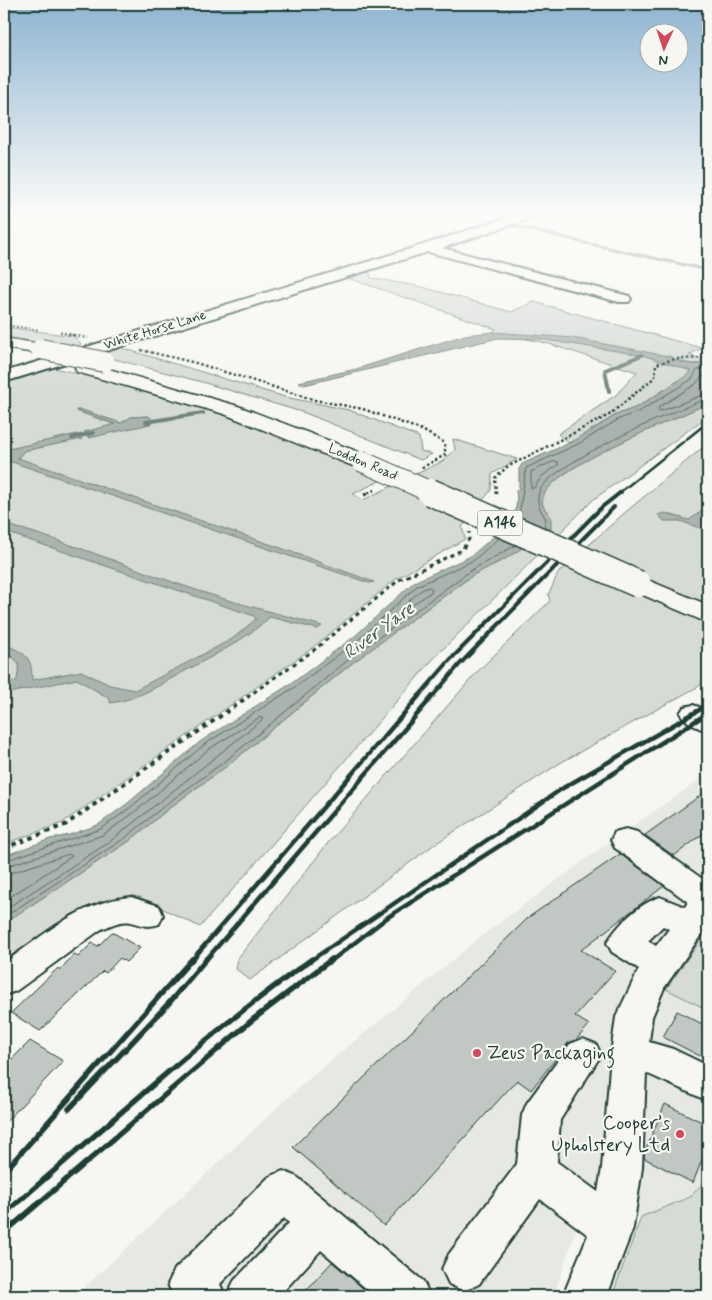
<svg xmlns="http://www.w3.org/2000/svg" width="712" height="1300" font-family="Mynerve,sans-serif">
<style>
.built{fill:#e6e8e4}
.green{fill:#d6dbd6;stroke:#7a8c85;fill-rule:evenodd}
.water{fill:#aab3ae;stroke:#72847d}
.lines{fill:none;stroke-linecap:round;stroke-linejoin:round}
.shore{stroke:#576c65;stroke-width:1}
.stream-far1{stroke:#72847d;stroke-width:3}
.stream{stroke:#72847d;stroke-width:4}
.building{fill:#c1c8c3;stroke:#1f3d34}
.minor-casing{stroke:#1f3d34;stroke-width:4}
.highway-casing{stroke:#1f3d34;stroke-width:3}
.path-far3{stroke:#1f3d34;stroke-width:2;stroke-dasharray:2 2;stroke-linecap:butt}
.path-far2{stroke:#1f3d34;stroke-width:2.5;stroke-dasharray:2.5 2.5;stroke-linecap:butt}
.path-far1{stroke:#1f3d34;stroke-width:3;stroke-dasharray:4 4;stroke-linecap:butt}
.path{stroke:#1f3d34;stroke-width:4;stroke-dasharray:4.5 4.5;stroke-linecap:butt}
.minor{fill:#f6f6f2;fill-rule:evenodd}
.highway{fill:#f6f6f2;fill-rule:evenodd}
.rail-far3{stroke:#1f3d34;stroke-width:2.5}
.rail-far2{stroke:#1f3d34;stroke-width:4}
.rail-far1{stroke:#1f3d34;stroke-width:4.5}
.rail{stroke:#1f3d34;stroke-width:5.5}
.highway-bridge-far1-casing{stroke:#1f3d34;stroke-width:22;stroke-linecap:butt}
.highway-bridge-casing{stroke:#1f3d34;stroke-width:29;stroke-linecap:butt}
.highway-bridge-far1{stroke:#f6f6f2;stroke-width:20}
.highway-bridge{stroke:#f6f6f2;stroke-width:26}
.poi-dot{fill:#d1495b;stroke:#f6f6f2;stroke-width:2}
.labels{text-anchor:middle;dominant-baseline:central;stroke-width:4.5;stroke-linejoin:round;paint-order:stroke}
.far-street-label{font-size:14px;fill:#1f3d34;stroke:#f6f6f2}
.shield{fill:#f6f6f2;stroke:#60746d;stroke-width:1}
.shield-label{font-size:15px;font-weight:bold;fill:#1f3d34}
.water-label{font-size:18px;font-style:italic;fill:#425a52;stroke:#f6f6f2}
.near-poi-label{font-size:19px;fill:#1f3d34;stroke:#f6f6f2;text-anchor:start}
</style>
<rect width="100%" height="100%" fill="#f6f6f2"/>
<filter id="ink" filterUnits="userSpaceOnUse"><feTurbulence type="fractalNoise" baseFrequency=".02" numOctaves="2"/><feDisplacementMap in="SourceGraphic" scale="10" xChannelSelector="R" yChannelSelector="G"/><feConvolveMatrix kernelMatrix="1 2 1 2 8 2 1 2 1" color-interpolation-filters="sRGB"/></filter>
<g filter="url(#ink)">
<!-- built -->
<path class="built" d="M708,774V930L667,989L708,1010V1178L690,1197L641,1217L579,1220L554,1296H75L303,1084L483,935L601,848Z"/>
<!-- green -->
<path class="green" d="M369,271L371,278L422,287L511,312L534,302L702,348L689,355L708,363L691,364L676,360L670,364L690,370L689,374L637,407L616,415L569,443L558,434L616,395L637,372L546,343L493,332L496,329L345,277Z
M4,327L74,336L81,344L75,351L4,337Z
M122,348L285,397L349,410L419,437L421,451L432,454L421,460L305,413L202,382L99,355Z
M54,368L132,386L228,414L386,478L353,494L363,500L443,461L455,450L453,439L517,459L492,474L491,490L462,527L465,539L396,579L311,649L62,823L4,844V382ZM81,410L121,423L131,417L149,416L150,424L116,425L76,411Z
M708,403V416L594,499L436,656L200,927L139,897L102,901L4,960V923L128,842L172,806L231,763L351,664L473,575L507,558L551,517C546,510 540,505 543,497C552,466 677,419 708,403Z
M708,443V681L560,763L435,844L250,980L236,969L238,958L328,843L478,671L550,601L548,594C554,586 554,579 560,571L621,516Z
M708,930V1010L666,989Z
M708,1178V1296H612L641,1217L690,1197Z"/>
<!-- water -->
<path class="water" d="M493,332L573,338L672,357C680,365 697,365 708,363V403C677,419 552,466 543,497C540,505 546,510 551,517V529L507,558L473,575L351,664L231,763L172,806L128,842L4,923V856L50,839L69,835L98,825L128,803L201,741L292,683L355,636L414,582L471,556L513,520L517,502L516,490H519V469L522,464L578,439L616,415L637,407L689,374L691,371L642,355L539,339L498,338L304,385L299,382L356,369L465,335Z
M76,410H82L121,423L131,417L149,416L154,421L150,424L89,438L84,432L115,424Z
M77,434L82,439L24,451L18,458L281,548L374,582L369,583L12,462H4V450Z
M708,507V531L680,521H664L658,515L665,513L689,520Z
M4,524C71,542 135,570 202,592C241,605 282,614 322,626L317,629L270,617C245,640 215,655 185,671C161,684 138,700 110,703V699L77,679L4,694V686L17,680L19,665L15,659L4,652V643C25,655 32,654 32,680L81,671L110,685L135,690L232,639L256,619L254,616L8,533L4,531Z"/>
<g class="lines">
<!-- shore -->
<path class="shore" d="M708,375L702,376L696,384L659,407L658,410L661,411L708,393
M555,461L558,462V465L541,477L534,488H531V472Z
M519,516L526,468L580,443L619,419L640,411L692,379L697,370L708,368
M544,527L546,519C540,510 535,501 540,490C552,464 677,408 708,399
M429,587L432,589L431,592L412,605L409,604V601L420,591Z
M4,861L101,829L131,807L205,744L295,687L358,640L417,586L474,560L499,538
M4,867L103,835L135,812L209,749L260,717L263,719L108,843L4,910
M4,875L69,854L72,856L4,901
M4,917L125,838L169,802L228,759L348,660L470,571L516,545"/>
<!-- stream-far1 -->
<path class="stream-far1" d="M514,223L509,225L575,240
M576,241L708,270"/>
<!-- stream -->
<path class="stream" d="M609,391L605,370L642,355
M146,422L203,413
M72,438L93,433"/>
</g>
<!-- building -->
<path class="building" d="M708,790V830L674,856L645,835Z
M620,854L664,886L581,950L615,971L575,1016L589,1025L576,1040L568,1043L531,1090L517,1080L384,1226L293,1147L529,917Z
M112,932L140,948L126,962L120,958L106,973L103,971L40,1031L11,1013L58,968L60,970L74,954L78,957L92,943L98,946Z
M677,1011L708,1027V1060L663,1037Z
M30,1041L63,1061L4,1124V1067Z
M665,1104L708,1125V1144L693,1183L644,1158L645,1151Z
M332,1262L357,1283L371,1296H301Z"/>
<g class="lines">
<defs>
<path id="minor" d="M524,212H542L540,215L442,248L629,296L631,299L629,302H619L428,252L4,382V372L423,245Z
M693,705L708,710V731C697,728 686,723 680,713L684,707Z
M626,829L637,832L708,883V925L664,988L652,1017L649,1042L673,1049L708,1066V1101L646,1073L642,1168L633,1228L607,1296H563L588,1235L540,1199L479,1284L464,1291L449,1284L442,1269L449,1254L517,1164L522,1115L527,1103L570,1044L583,1039L596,1044L601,1055L560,1120L557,1162L598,1192L602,1168L611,1054L616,1017L639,969L612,952L607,943C617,925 640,903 660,897L685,907L688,902L615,848L611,840L615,832ZM663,926L669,929L656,946L648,941Z
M131,897L159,906L163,915L159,924C145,928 144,925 131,922C120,920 109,926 100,930L16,991L4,995V963C44,935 81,901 131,897Z
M283,1171L297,1177L423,1281L430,1296H375L321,1250L279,1296H227L234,1281L289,1223L284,1218L220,1284L225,1296H173L168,1284L175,1269L269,1177Z"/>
<path id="highway" d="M4,338L47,345L50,349L47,353L41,354L4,348Z
M84,362L238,406L369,456L372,461L369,466L361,467L353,466L224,414L77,372L75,368L77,364Z
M638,576L708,605V623L629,589L625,584L629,579Z"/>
</defs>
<!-- minor casing -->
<use href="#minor" class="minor-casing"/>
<!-- highway casing -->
<use href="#highway" class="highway-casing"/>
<!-- path-far3 -->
<path class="path-far3" d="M4,325L39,330
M60,332L74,335"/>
<!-- path-far2 -->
<path class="path-far2" d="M68,334L88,338
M141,350L196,363L315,400L363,409L422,430L445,443V455L421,468
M368,493L377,489
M496,493L495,478L507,467L609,415L655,377L656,364L675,359L708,358"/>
<!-- path-far1 -->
<path class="path-far1" d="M496,492V494
M364,495L371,492
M247,697L314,650L399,580L462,550L469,539V532"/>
<!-- path -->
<path class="path" d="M4,848L65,825L249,696"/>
<!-- minor -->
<use href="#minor" class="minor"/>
<!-- highway -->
<use href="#highway" class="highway"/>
<!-- rail-far3 -->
<path class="rail-far3" d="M619,493L708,422"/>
<!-- rail-far2 -->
<path class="rail-far2" d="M418,697L450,660L602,507L621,492
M432,697L460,664L614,507"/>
<!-- rail-far1 -->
<path class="rail-far1" d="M191,961L419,696
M205,961L433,696
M310,961L563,788L708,705
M331,961L388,917L708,713"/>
<!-- rail -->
<path class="rail" d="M69,1109L169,1003L206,959
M4,1172L192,959
M4,1214C105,1128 203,1036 312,959
M4,1233L251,1021L332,959"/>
<defs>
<path id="highway-bridge-far1" d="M41,349L104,362
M361,461L433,493"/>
<path id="highway-bridge" d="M430,492L638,584"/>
</defs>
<!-- highway-bridge-far1 casing -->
<use href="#highway-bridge-far1" class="highway-bridge-far1-casing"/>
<!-- highway-bridge casing -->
<use href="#highway-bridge" class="highway-bridge-casing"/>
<!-- highway-bridge-far1 -->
<use href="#highway-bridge-far1" class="highway-bridge-far1"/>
<!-- highway-bridge -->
<use href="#highway-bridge" class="highway-bridge"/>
</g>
</g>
<!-- sky -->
<linearGradient id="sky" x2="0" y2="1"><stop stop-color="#8fb4d1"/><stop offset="0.54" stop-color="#fbfbf9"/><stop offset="1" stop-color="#fbfbf9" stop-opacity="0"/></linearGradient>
<rect width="712" height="394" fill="url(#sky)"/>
<!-- markers -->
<g class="poi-dot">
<circle cx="477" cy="1053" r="5"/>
<circle cx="680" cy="1134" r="5"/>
</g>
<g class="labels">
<!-- far-street labels -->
<g class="far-street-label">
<text transform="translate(155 330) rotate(-17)">White Horse Lane</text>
<text transform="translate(363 462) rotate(23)">Loddon Road</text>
</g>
<!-- shield labels -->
<rect class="shield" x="477.5" y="510.5" width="45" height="25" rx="4"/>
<g class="shield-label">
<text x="500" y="523">A146</text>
</g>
<!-- water labels -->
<g class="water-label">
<text transform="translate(379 631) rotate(-36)">River Yare</text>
</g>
<!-- near-poi labels -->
<g class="near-poi-label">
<text x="487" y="1053">Zeus Packaging</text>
<text x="670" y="1123" text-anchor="end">Cooper’s<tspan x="670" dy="22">Upholstery Ltd</tspan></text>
</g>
</g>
<!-- margin -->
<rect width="712" height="1300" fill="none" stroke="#f6f6f2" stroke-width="20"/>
<rect x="10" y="10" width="692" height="1280" fill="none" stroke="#1f3d34" stroke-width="2" filter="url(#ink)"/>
<!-- north arrow -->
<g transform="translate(664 48) rotate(183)"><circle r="24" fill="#f6f6f2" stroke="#a0aca6"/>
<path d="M0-4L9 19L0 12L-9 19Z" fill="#d1495b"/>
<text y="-8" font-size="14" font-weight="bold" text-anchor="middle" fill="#1f3d34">N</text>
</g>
</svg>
